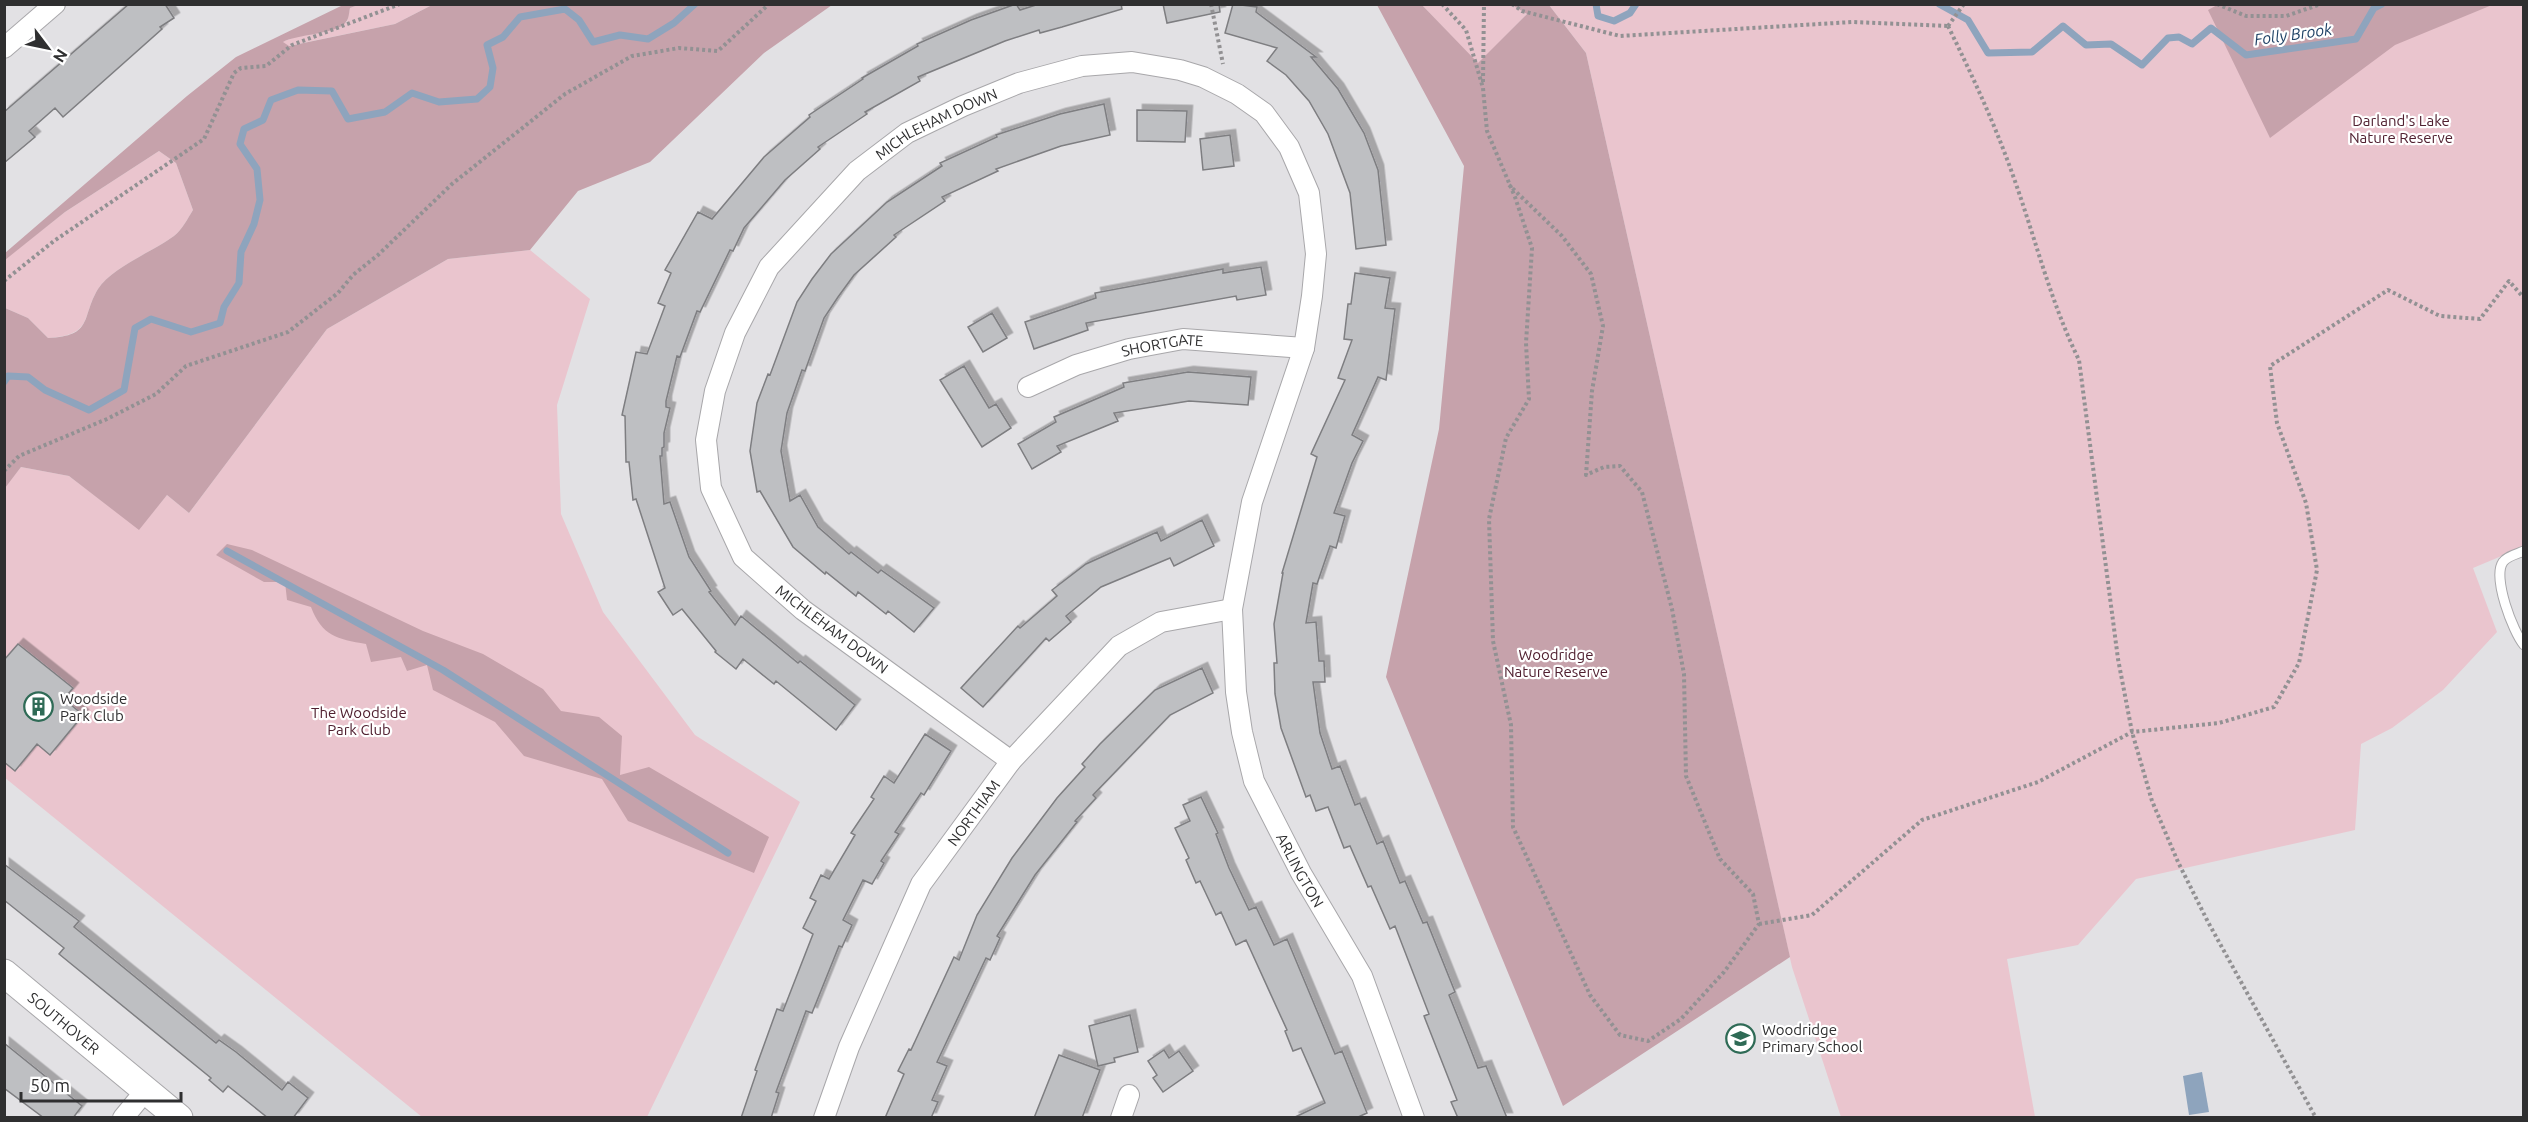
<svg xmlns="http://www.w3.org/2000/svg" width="2528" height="1122" font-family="Ubuntu,sans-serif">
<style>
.green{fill:#eac5ce}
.forest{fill:#c6a2ab}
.water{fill:#8ea4bd}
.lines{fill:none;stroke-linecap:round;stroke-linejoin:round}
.stream{stroke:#8ea4bd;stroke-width:7}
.building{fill:#bebfc2;stroke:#7e7e81;stroke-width:1.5;filter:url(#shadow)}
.lane-casing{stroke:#a8a7aa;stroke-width:11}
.street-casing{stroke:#a8a7aa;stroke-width:22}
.secondary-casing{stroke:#a8a7aa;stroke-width:29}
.path{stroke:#929193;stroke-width:4;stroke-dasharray:3 3;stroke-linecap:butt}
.lane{stroke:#fff;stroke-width:9}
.street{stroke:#fff;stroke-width:20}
.secondary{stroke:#fff;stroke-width:27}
.labels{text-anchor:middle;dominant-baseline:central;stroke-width:4.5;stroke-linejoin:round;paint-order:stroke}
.park-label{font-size:15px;fill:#502030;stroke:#fff}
.street-label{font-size:15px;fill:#2f2f30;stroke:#fff}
.poi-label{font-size:15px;fill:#2f2f30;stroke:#fff;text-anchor:start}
.water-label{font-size:16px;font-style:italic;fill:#1f4266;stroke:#fff}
</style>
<defs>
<filter id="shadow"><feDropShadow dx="5.5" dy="-5.5" stdDeviation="0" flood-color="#0004"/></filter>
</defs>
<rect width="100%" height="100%" fill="#e2e1e4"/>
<!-- green -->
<path class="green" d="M358,5H432L395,24L288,46L282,42L295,37L324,32L347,22L350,8Z
M1422,5H1512L1527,14L1478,64Z
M1549,5H2219L2209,10L2264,5H2523V547L2473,568L2497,632L2443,690L2392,728L2361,744L2355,830L2136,879L2078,945L2007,959L2035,1117H1841L1792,967L1586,53Z
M159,151L176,163L193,210C188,218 182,230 174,236C154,251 111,268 98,289C81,317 94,335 48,338L28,318L5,308L4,260L65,212Z
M530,250L590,299L557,405L561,514L603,612L695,735L800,802L647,1117H422L4,777V488L21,467L69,476L139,529L167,495L189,513L327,329L448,259Z"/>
<!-- forest -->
<path class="forest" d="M2219,4H2492V5L2395,45L2270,138L2208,10Z
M343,5H358L350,8C349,12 349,19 346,22C339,34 297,34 283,42L289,46L395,24L432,5H832L764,53L650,162L578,191L530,250L448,259L327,329L189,513L167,495L139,530L69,476L21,467L5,488V308L28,318L48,338C94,336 81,317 98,289C111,268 154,251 174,236C182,230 188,218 193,210L176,163L159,151L65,212L5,260V253L187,96L236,57Z
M1377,5H1422L1478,63L1527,14L1512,5H1549L1586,53L1790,957L1563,1106L1386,677L1439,429L1464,166Z
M227,544L252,550L423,631L483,654L543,689L561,711L599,717L622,736L620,775L649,767L769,837L754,873L628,821L602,779L524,756L495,722L433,690L427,665L407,671L401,657L371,662L366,644C337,639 322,636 311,607L287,600L285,582H264L216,555Z"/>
<!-- water -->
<path class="water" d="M2202,1072L2209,1112L2189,1115L2183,1076Z"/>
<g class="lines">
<!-- stream -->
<path class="stream" d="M1596,4L1598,16L1614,21L1630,13L1636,4
M1939,4L1968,20L1988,53L2032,52L2063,26L2086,45L2111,44L2142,65L2168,38L2179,37L2192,44L2211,28L2246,55L2356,39L2374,8L2382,4
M4,382L8,376L28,377L45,390L89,410L124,390L135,328L151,319L191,332L220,323L224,307L239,283L241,252L254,224L260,200L257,169L240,144L244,129L263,120L271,100L298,90L332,91L348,119L385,112L412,93L439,102L477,99L490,87L493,68L487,45L503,37L520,17L565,9L579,20L593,42L620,35L648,39L674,23L695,4
M227,551L443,670L728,853"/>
</g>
<!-- building -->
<path class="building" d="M129,4H165L174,18L160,27L162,29L63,117L55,108L29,131L35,137L4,163V112Z
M1016,4L1020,10L1039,4H1121L1122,9L1062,27L1040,33L1039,30L1005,41L918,77L920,81L865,112L867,114L818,147L820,149L785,180L744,228L733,251L730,250L700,312L697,311L680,357L677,356L666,401V407L670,408L664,433V447L662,448V456H660L664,504L670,502L689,557L711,591L709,592L735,625L741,616L798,663L800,661L855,705L836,730L776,681L774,684L743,659L736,669L715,652L716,651L682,609L673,615L658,592L665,588L636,499L633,500L629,462H626L625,416L622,415L636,352L647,354L665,306L658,303L671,273L665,270L698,212L712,219L764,157L810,117L809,115L863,79L862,78L918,46L917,44L971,20Z
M1163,4H1219L1220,12L1167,23Z
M1233,4L1257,7L1256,12L1316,57H1311L1338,89L1364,133L1378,170L1386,245L1356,249L1350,193L1328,134L1309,101L1286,75L1267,61L1277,48L1225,33Z
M1104,104L1110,135L1061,146L996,169L998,171L942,197L945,201L894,235L896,237L854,275L838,297L824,318L805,371L802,370L787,413L781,451L790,501L800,495L818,527L849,554L851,552L878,573L881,570L934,608L914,632L888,611L886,614L858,592L856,596L826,572L825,574L793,547L760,491L757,492L750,451L757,403L768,374L770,375L797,302L812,279L831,254L887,202L942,166L940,163L997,137L996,135L1060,114Z
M1137,110L1187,111L1185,142L1137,141Z
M1230,135L1234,166L1203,170L1200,139Z
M1261,267L1266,295L1237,300L1236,296L1086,323L1088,330L1034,349L1025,322L1096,298L1095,293L1223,269V273Z
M1355,273L1390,278L1385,308L1395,309L1386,380L1378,377L1352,435L1363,441L1352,463L1334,513L1345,516L1336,548L1330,546L1317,584L1313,583L1306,623L1316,622L1319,661H1324L1325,682H1313L1320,733L1332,769L1340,766L1355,805L1360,803L1377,844L1383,841L1400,883L1405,881L1423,923L1427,922L1455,992L1449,995L1469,1045L1478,1068L1486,1066L1507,1118H1458L1451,1102L1457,1100L1424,1016L1429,1014L1395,926L1390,929L1371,886L1368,887L1350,846L1344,848L1328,807L1316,811L1310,795L1306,797L1281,728L1275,694L1274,663H1277L1274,624L1283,573H1282L1317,457L1311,454L1345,380L1338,378L1352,340L1344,339L1348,304H1351Z
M992,313L1007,338L983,352L968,327Z
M964,366L989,408L996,404L1011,428L982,447L940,380Z
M1188,372L1251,377L1248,405L1189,401L1114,413L1118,421L1057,446L1061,452L1032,469L1018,444L1056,422L1054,417L1124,387L1123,383Z
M1202,520L1214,546L1174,566L1170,558L1101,587L1066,616L1071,622L1049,641L1046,638L983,707L961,688L1018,626L1020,628L1057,596L1052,590L1086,564L1157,532L1161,541Z
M18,644L73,688L64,699L83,715L50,755L37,744L15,771L4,762V660Z
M1202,668L1213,693L1170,715L1093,795L1096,798L1075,821L1077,822L1035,875L997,936L1000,938L990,960L986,958L937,1062L947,1066L932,1100L938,1102L931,1118H885L904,1074L898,1071L909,1049L911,1050L954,957L959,960L977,915L1012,858L1057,798L1085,767L1082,764L1100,744L1155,690Z
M925,734L951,751L924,795L921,793L895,832L899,834L881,861L884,863L872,884L863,880L843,920L852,925L842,947L839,946L812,1013L806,1011L776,1092L779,1093L771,1118H741L757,1071L755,1070L777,1009L783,1011L813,934L803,928L816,901L810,898L821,875L829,879L855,835L851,833L874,799L871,797L884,776L894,783Z
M1201,797L1218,833L1216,834L1229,868L1249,910L1256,907L1274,945L1287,939L1335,1054L1342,1051L1367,1113L1356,1118H1293L1325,1103L1301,1048L1293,1051L1285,1031L1287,1030L1246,940L1236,945L1221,912L1216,915L1200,881L1196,883L1186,860L1189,858L1175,828L1190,821L1183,805Z
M4,864L79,921L74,927L216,1043L219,1040L236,1052L282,1090L288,1082L308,1098L293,1118H268L228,1086L223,1092L209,1080L211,1078L59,954L64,948L4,900Z
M1130,1015L1138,1052L1114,1058L1115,1062L1098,1066L1089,1026Z
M4,1043L82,1106L73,1118H44L4,1088Z
M1164,1050L1169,1058L1179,1051L1193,1071L1163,1092L1153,1078L1157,1075L1148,1061Z
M1059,1055L1100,1070L1082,1118H1034Z"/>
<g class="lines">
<defs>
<path id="lane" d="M2524,551C2517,554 2507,556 2503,562C2492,577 2513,632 2524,645"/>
<g id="street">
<path d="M4,48L55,4"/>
<path id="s1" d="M1028,387L1076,365L1129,349L1183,339L1304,348"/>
<path id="s2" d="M1011,761L803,610L743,557L711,488L706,440L715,391L735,333L769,267L857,171L907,133L963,106L1019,83L1082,66L1132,62L1180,70L1203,77L1237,94L1264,113L1289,147L1309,193L1316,254L1312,296L1304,348L1252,502L1232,609L1236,692L1242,732L1254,781L1301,873L1362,976L1414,1118"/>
<path d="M123,1118L146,1090"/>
<path id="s3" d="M824,1118L849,1047L921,884L1011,761L1119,646L1161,622L1232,609"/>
<path d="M1121,1118L1129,1095"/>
</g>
<g id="secondary">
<path id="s4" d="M4,973L179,1118"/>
</g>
</defs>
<!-- lane casing -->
<use href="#lane" class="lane-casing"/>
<!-- street casing -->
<use href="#street" class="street-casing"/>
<!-- secondary casing -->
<use href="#secondary" class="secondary-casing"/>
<!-- path -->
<path class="path" d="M1211,4L1223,64
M1442,4L1466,30L1483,88L1487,131L1515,197L1532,248L1526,343L1529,399L1506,438L1489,519L1493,641L1511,725L1513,827L1590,995L1620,1035L1648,1041L1681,1019L1724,972L1759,924L1753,894L1720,859L1686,776L1684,674L1672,609L1642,492L1620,466L1604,467L1586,475L1592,391L1603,326L1591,274L1562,236L1509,185
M1512,4L1522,11L1620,36L1852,22L1948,26
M2217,4L2246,16H2286L2321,4
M1948,26C1974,79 1998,131 2017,187C2037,245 2052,305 2079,360L2118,659L2132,732L2152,801L2178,862L2208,922L2316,1118
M1948,26L1964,4
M1483,82L1484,4
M4,281L54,241L204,139L234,73L241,68L266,66L292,45L400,4
M4,471L19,456L107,419L156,394L186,366L288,332L338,293L353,275L378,255L452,184L565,94L632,56L679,48L718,51L769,4
M1759,924L1812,915L1922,820L2038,782L2132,732L2219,723L2274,707L2299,663L2317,570L2306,503L2277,423L2270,366L2388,290L2440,316L2480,319L2509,281L2524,298"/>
<!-- lane -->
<use href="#lane" class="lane"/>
<!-- street -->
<use href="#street" class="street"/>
<!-- secondary -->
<use href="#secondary" class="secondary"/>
</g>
<!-- icons -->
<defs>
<symbol id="building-ring" viewBox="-11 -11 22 22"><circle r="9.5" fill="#fff" stroke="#2f6b56" stroke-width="1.5"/><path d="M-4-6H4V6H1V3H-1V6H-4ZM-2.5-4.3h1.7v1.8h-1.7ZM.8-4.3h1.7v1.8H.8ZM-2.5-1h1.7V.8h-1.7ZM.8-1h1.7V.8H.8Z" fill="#2f6b56"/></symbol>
<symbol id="school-ring" viewBox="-11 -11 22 22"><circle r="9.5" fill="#fff" stroke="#2f6b56" stroke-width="1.5"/><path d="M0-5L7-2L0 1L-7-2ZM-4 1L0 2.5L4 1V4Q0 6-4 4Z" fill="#2f6b56"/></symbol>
</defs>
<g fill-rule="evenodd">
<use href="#building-ring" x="22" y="690" width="33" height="33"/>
<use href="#school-ring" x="1724" y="1022" width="33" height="33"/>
</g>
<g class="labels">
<!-- park labels -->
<g class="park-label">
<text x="2401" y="120">Darland's Lake<tspan x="2401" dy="17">Nature Reserve</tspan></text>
<text x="1556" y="654">Woodridge<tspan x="1556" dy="17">Nature Reserve</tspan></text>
<text x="359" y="712">The Woodside<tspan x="359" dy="17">Park Club</tspan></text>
</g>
<!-- street labels -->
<g class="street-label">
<text stroke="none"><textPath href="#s2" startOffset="870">MICHLEHAM DOWN</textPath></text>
<text stroke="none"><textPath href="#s1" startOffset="142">SHORTGATE</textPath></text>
<text transform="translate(832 629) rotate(37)">MICHLEHAM DOWN</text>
<text stroke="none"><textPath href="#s3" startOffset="342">NORTHIAM</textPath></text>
<text stroke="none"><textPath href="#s2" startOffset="2016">ARLINGTON</textPath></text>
<text stroke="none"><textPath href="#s4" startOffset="78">SOUTHOVER</textPath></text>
</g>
<!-- poi labels -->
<g class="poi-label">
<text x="60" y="698">Woodside<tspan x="60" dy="17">Park Club</tspan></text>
<text x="1762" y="1029">Woodridge<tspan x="1762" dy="17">Primary School</tspan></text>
</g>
<!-- water labels -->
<g class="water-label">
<text transform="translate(2293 34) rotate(-8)">Folly Brook</text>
</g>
</g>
<!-- border -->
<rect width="2528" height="1122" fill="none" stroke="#2f2f30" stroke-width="12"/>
<!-- north arrow -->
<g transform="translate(48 48) rotate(122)" stroke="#ffffff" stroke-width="4.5" paint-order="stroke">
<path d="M0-4.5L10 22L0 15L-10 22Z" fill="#2f2f30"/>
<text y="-9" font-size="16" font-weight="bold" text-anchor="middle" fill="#2f2f30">N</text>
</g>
<!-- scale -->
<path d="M21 1092v9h160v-9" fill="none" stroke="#2f2f30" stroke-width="3"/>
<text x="30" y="1092" font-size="18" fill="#2f2f30" stroke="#ffffff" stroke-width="4.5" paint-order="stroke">50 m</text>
</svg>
